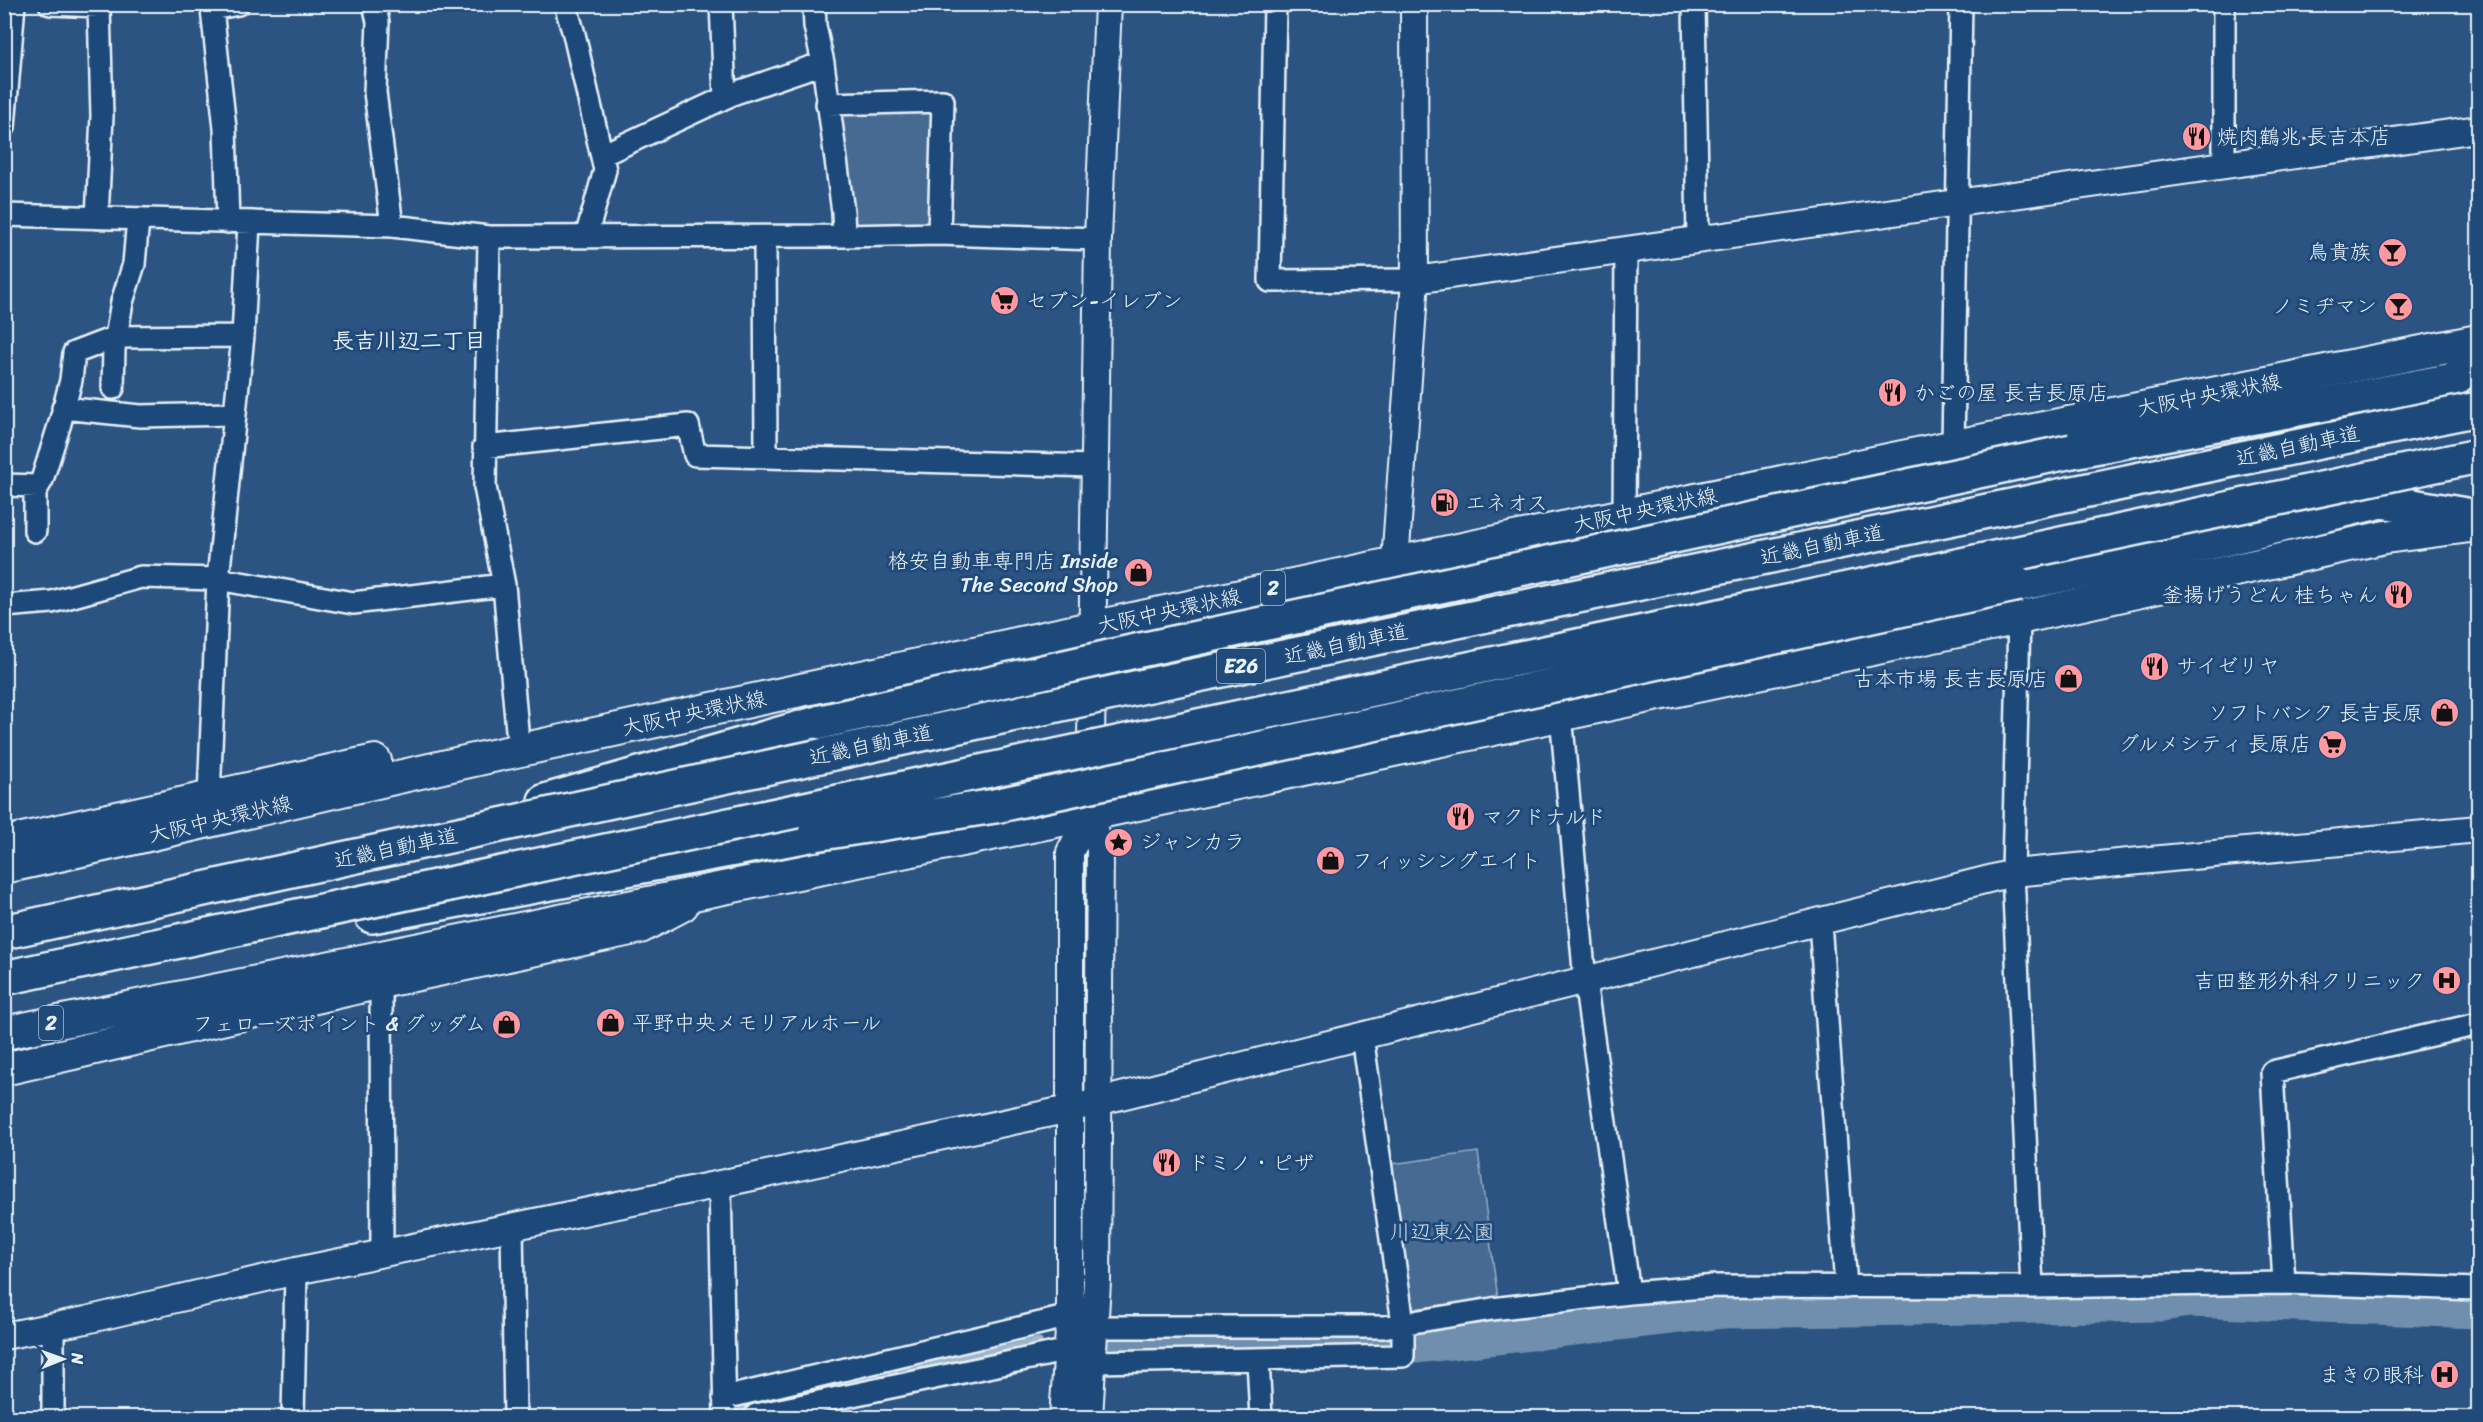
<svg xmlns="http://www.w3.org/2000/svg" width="2483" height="1422" font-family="Sriracha,'Klee One',sans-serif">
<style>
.green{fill:#476b93;stroke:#98aec6;stroke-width:1.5}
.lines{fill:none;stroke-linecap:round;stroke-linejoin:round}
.stream{stroke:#a0b6cb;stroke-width:7}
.river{stroke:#708ead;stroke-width:39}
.minor-casing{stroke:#e8f1f8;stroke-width:26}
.tertiary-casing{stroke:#e8f1f8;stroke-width:30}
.primary-casing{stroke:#e8f1f8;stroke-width:36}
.motorway-casing{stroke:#e8f1f8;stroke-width:38}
.minor{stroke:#1f4a7a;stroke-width:21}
.tertiary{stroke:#1f4a7a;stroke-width:26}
.primary{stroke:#1f4a7a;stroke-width:32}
.motorway{stroke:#1f4a7a;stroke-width:33}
.motorway-bridge-casing{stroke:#e8f1f8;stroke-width:38;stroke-linecap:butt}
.motorway-bridge{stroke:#1f4a7a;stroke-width:33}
.labels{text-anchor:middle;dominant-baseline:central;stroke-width:6;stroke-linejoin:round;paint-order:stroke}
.shield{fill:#1f4a7a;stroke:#acbfd2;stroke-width:1.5}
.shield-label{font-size:20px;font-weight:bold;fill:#e8f1f8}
.poi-label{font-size:21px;fill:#e8f1f8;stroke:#1f4a7a;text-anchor:start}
.street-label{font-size:21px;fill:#e8f1f8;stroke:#1f4a7a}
.park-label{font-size:21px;fill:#d0dde9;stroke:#1f4a7a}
.neighbourhood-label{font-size:22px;font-weight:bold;fill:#e8f1f8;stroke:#1f4a7a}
</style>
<rect width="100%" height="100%" fill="#2b5482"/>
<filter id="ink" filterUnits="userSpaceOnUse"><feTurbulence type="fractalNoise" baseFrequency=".0167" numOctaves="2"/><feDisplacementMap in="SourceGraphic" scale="12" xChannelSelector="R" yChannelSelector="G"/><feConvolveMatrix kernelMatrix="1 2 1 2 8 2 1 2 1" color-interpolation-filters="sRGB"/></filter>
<g filter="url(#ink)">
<!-- green -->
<path class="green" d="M928,107L936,115L932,220L927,227L860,228L853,222L836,116L841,109Z
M1478,1152L1498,1299L1411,1309L1385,1165Z"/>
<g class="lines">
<!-- stream -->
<path class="stream" d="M735,1418L743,1408L794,1394L1039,1341"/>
<!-- river -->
<path class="river" d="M1118,1342L1385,1344
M1417,1344L1724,1309L2162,1302L2189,1298L2478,1309"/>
<defs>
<path id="minor" d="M50,4L99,6L102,116L97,218
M374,4L378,22L375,92L392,226
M565,4L574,34L605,170L586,237
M721,4L725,98
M814,4L815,26L823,63L843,212L844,236
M1275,4L1270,281L1415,280
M1694,4L1698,240
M827,104L943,101L939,234
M4,127L14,4
M602,155L735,93L823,63
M2224,165V4
M4,215L392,226L489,237L844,236L939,234L1098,239
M228,222L225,128L212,9L238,4
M489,237L485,487L504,585L517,730
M765,237L766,457
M113,388L114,349L122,302L134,264L138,219
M63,408L140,416L233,414
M1953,445L1961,4
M484,447L688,425L695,455L1094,466
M4,485L38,486
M1624,515L1626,250
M35,531V492L42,480L60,423L71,380L74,353L116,337L243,336
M4,606L52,602L141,577L218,579L353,603L504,585
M2019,618L2013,873L2032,1287
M1561,714L1585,981L1629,1293
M209,797L218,579L243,336L249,223
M1820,922L1846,1287
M381,982L382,1253
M720,1184L725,1418
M512,1226L515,1418
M2284,1283L2272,1072L2478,1024
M1096,1327H1383L1492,1309L1629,1293L1716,1286L2032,1287L2284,1283L2478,1289
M1258,1359L1261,1418
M1094,1362L1403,1356V1323L1362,1036
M724,1398L1070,1316
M53,1418V1327
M293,1418L296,1271
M756,1418V1415L1069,1350"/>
<path id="tertiary" d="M1415,280L2478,129
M1395,563L1415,280L1414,4
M4,1336L86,1320L296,1271L720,1184L1069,1109L2013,873L2478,829
M1063,1418L1070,1316V852L1090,814
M1089,1418L1097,1282L1100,849L1090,814L1098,239L1108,4"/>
<path id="primary" d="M4,843L375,761
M4,867C179,830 351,786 525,749C1176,610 1826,469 2478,341
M4,1033L1090,814L2019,618L2385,537L2478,525
M4,1069L381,982L640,927L682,905"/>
<path id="motorway" d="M2072,451L2453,380L2478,359
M2019,584L2137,560L2382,501L2478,517
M545,801L821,722
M372,916L815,834"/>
</defs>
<!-- minor casing -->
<use href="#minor" class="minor-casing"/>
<!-- tertiary casing -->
<use href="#tertiary" class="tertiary-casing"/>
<!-- primary casing -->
<use href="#primary" class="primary-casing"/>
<!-- motorway casing -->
<use href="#motorway" class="motorway-casing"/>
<!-- minor -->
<use href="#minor" class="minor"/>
<!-- tertiary -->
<use href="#tertiary" class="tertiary"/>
<!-- primary -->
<use href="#primary" class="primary"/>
<!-- motorway -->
<use href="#motorway" class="motorway"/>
<defs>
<path id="motorway-bridge" d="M821,722L1131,652L2072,451
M815,834L995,806L2019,584
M4,932L1140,687L2478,409
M4,978L2478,456"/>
</defs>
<!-- motorway-bridge casing -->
<use href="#motorway-bridge" class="motorway-bridge-casing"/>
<!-- motorway-bridge -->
<use href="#motorway-bridge" class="motorway-bridge"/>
</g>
</g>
<!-- icons -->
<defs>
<symbol id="restaurant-disc" viewBox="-11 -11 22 22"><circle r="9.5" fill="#ff9aa2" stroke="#1f4a7a"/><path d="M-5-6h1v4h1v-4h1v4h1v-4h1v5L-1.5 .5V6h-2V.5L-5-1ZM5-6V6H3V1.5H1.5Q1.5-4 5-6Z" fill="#111"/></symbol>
<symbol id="bar-disc" viewBox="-11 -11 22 22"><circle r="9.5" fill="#ff9aa2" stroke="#1f4a7a"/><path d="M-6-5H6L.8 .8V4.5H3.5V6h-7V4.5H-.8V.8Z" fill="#111"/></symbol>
<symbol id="supermarket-disc" viewBox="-11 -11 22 22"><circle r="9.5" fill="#ff9aa2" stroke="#1f4a7a"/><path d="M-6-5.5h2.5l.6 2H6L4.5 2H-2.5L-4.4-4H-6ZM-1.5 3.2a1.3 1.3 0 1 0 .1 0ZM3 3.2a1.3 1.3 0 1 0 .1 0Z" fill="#111"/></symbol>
<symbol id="fuel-disc" viewBox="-11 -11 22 22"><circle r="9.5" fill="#ff9aa2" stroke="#1f4a7a"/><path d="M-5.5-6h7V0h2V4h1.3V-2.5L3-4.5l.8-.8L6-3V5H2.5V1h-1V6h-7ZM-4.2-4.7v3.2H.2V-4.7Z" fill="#111"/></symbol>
<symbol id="shop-disc" viewBox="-11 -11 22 22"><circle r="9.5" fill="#ff9aa2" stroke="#1f4a7a"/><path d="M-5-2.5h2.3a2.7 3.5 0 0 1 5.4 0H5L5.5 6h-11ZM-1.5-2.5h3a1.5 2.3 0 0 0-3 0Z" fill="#111"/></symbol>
<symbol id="sight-disc" viewBox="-11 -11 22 22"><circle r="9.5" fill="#ff9aa2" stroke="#1f4a7a"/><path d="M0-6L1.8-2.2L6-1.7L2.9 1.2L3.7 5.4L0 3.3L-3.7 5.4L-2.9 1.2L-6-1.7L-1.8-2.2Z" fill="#111"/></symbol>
<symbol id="hospital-disc" viewBox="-11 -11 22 22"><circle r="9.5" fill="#ff9aa2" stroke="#1f4a7a"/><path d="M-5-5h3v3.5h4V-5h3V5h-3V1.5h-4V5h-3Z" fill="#111"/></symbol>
</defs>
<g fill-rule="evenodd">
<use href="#restaurant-disc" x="2180" y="120" width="33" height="33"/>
<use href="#bar-disc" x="2376" y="236" width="33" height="33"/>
<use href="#supermarket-disc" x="988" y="284" width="33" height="33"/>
<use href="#bar-disc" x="2382" y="290" width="33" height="33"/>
<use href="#restaurant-disc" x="1876" y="376" width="33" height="33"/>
<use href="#fuel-disc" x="1428" y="486" width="33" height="33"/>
<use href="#shop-disc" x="1122" y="556" width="33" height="33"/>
<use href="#restaurant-disc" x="2382" y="578" width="33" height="33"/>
<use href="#restaurant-disc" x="2138" y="650" width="33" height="33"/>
<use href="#shop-disc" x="2052" y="662" width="33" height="33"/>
<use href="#shop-disc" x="2428" y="696" width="33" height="33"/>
<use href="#supermarket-disc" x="2316" y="728" width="33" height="33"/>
<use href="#restaurant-disc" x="1444" y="800" width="33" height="33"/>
<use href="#sight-disc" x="1102" y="826" width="33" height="33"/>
<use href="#shop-disc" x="1314" y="844" width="33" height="33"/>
<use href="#hospital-disc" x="2430" y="964" width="33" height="33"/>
<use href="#shop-disc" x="594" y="1006" width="33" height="33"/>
<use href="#shop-disc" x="490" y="1008" width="33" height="33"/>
<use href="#restaurant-disc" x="1150" y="1146" width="33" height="33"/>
<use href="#hospital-disc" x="2428" y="1358" width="33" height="33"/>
</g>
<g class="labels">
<!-- shield labels -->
<g class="shield">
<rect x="1261" y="571" width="24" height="34" rx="4.5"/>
<rect x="1217" y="649" width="48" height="34" rx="4.5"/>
<rect x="39" y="1006" width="24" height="34" rx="4.5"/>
</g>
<g class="shield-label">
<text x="1273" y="588">2</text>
<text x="1241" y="666">E26</text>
<text x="51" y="1023">2</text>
</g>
<!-- poi labels -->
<g class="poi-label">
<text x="2217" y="137">焼肉鶴兆 長吉本店</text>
<text x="2371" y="252" text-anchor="end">鳥貴族</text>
<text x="1026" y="301">セブン-イレブン</text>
<text x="2377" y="306" text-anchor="end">ノミヂマン</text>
<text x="1914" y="393">かごの屋 長吉長原店</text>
<text x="1465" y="503">エネオス</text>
<text x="1118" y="561" text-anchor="end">格安自動車専門店 Inside<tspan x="1118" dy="24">The Second Shop</tspan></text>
<text x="2378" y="595" text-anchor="end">釜揚げうどん 桂ちゃん</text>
<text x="2176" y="666">サイゼリヤ</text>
<text x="2048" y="679" text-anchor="end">古本市場 長吉長原店</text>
<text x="2423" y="713" text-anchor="end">ソフトバンク 長吉長原</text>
<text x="2311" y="744" text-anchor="end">グルメシティ 長原店</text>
<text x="1482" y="817">マクドナルド</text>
<text x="1140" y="842">ジャンカラ</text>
<text x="1352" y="861">フィッシングエイト</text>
<text x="2425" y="981" text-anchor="end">吉田整形外科クリニック</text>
<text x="632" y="1023">平野中央メモリアルホール</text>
<text x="486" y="1024" text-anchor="end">フェローズポイント &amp; グッダム</text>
<text x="1188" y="1163">ドミノ・ピザ</text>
<text x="2424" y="1375" text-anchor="end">まきの眼科</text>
</g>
<!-- street labels -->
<g class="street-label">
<text transform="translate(2209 395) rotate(-11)">大阪中央環状線</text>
<text transform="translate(2298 446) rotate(-12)">近畿自動車道</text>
<text transform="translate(1645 510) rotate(-12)">大阪中央環状線</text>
<text transform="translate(1822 545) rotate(-12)">近畿自動車道</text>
<text transform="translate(1169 611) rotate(-12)">大阪中央環状線</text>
<text transform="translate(1346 644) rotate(-12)">近畿自動車道</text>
<text transform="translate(694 713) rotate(-12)">大阪中央環状線</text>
<text transform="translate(871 745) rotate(-12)">近畿自動車道</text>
<text transform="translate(220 819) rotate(-13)">大阪中央環状線</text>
<text transform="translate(396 848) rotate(-12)">近畿自動車道</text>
</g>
<!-- park labels -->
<g class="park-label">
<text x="1442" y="1232">川辺東公園</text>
</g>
<!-- neighbourhood labels -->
<g class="neighbourhood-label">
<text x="409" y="340">長吉川辺二丁目</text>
</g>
</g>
<!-- margin -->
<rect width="2483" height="1422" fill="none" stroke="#1f4a7a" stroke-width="24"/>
<rect x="12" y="12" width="2459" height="1398" fill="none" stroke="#e8f1f8" stroke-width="2" filter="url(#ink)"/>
<!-- north arrow -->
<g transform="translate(63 1359) rotate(89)" stroke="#1f4a7a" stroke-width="4.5" paint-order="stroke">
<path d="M0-4.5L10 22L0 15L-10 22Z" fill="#e8f1f8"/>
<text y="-9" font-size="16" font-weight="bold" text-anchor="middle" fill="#e8f1f8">N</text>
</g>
</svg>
